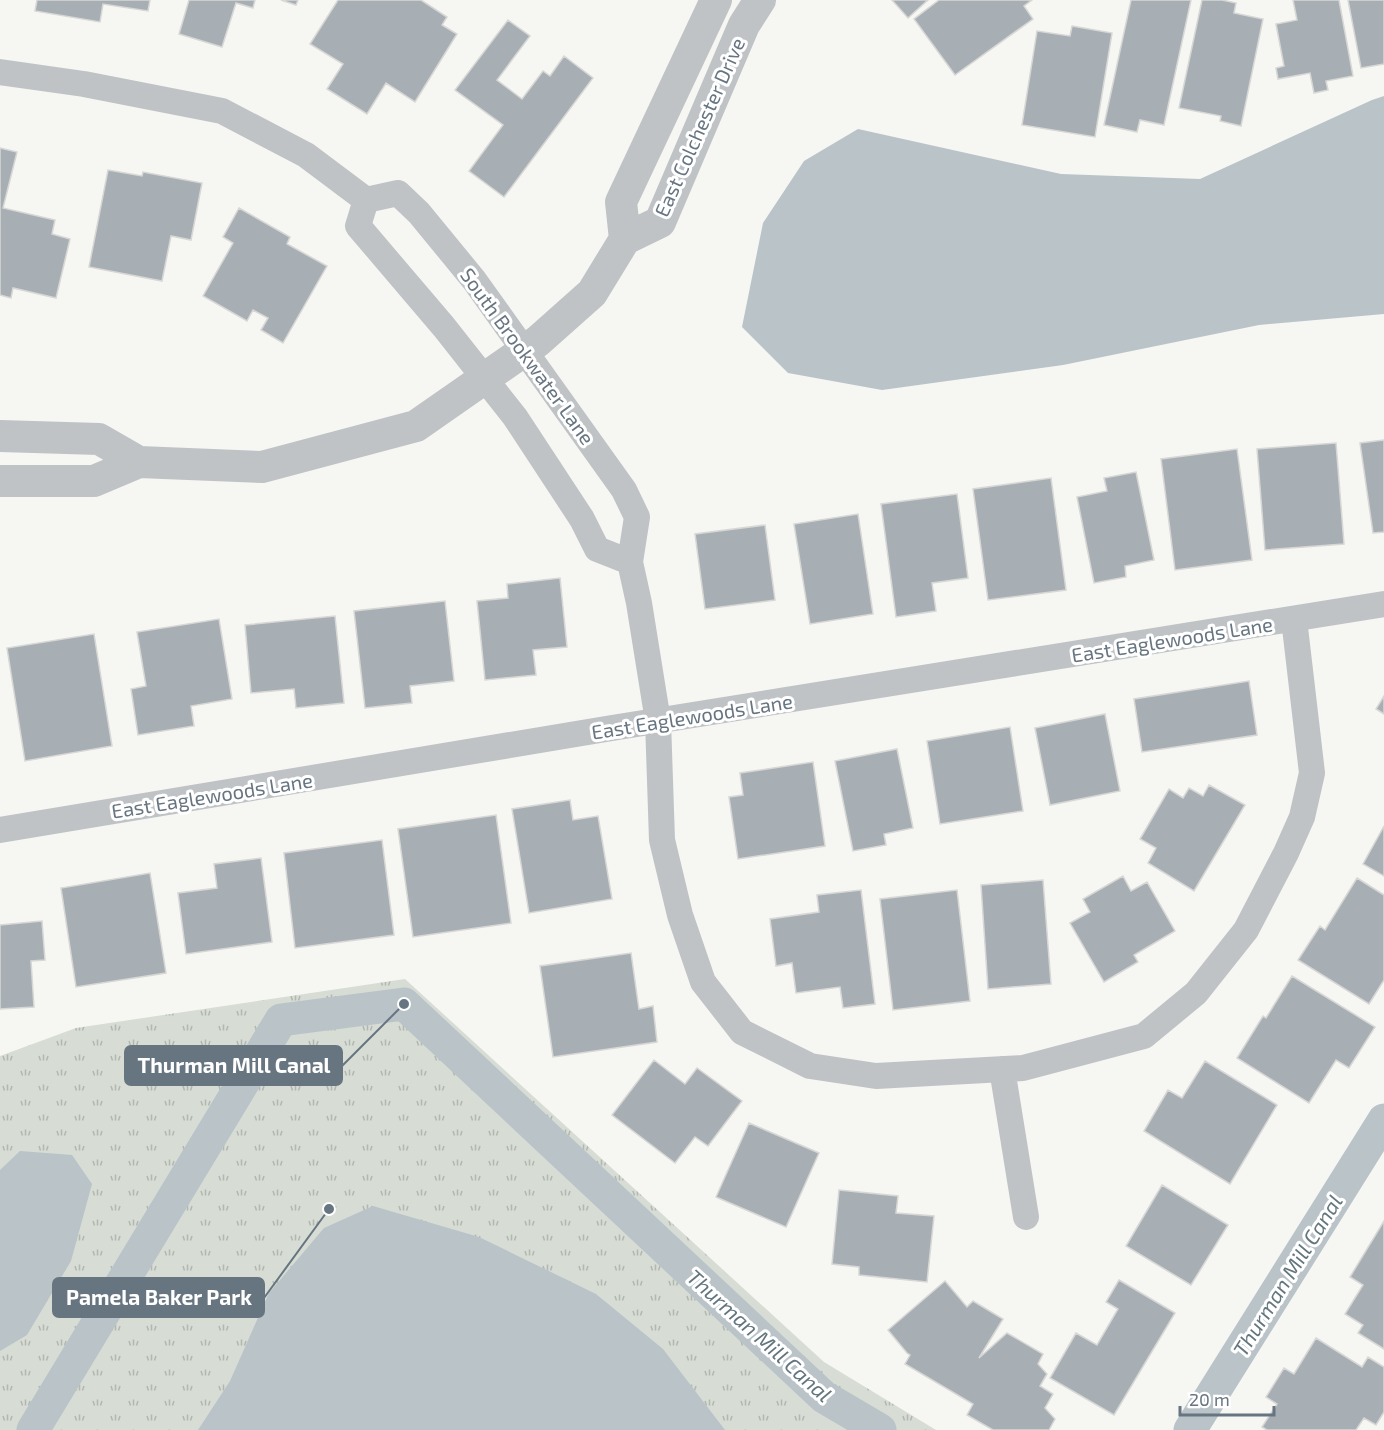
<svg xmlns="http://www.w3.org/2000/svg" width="1384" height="1430" font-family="'Exo 2',sans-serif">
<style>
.park{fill:url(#park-tufts)}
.water{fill:#b9c3c8}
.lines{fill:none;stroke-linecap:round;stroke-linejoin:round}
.canal{stroke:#b9c3c8;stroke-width:33}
.building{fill:#a8afb4;stroke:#d7d7d5;stroke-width:1.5}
.minor{stroke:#bfc3c6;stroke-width:26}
.tertiary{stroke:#bfc3c6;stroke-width:32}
.labels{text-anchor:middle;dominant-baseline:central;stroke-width:6;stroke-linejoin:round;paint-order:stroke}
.street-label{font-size:20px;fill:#677581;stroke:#fff}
.water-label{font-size:21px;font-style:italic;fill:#63767e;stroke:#fff}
.leader{fill:none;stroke:#677581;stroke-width:2}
.callout-dot{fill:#677581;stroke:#fff;stroke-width:2}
.callout{fill:#677581;stroke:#677581;stroke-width:2}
.callout-label{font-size:21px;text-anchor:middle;font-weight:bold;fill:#fff}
</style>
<defs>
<pattern id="park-tufts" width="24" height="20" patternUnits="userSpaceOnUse" patternTransform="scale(1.5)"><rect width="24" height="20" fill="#d7dcd4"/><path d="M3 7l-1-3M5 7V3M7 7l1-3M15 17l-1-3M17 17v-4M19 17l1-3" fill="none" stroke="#b2b7b1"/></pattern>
</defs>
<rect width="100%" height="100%" fill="#f6f6f3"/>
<!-- park -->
<path class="park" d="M405,979L824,1362L936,1430H0V1056L76,1028Z"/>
<!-- water -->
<path class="water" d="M1384,96V314L1259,325L1063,365L882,390L788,373L742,327L763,223L804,161L858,129L1061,174L1200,179L1372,100Z
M20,1151L72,1155L92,1184L71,1261L27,1335L0,1351V1170Z
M373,1206L479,1237L596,1294L663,1349L725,1430H198L230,1381L269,1293L324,1228Z"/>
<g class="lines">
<!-- canal -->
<path class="canal" d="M33,1430L281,1020L404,1004L824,1397L880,1430
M1190,1430L1384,1120"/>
</g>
<!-- building -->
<path class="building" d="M37,0H150L148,11L103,4L100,22L35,11Z
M189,0H255L253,8L236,3L222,47L179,34Z
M281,0H298L296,5Z
M338,0H421L447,17L442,25L457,34L415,102L386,83L367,114L327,89L343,64L310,44Z
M892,0H928L908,18Z
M939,0H1032L1024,6L1033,19L955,75L914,19Z
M1131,0H1191L1164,125L1140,120L1137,132L1104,125Z
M1202,0H1222L1236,3L1234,13L1263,19L1241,126L1220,121L1221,116L1179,108Z
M1293,0H1339L1353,76L1326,81L1328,90L1314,93L1310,73L1278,79L1276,68L1284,66L1276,24L1297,20Z
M1348,0H1384V64L1361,68Z
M508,20L530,36L497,80L522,99L543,71L550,76L564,56L593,78L504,197L469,171L503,125L455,90Z
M1072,26L1112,33L1095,137L1022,125L1037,31L1070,36Z
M0,148L17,152L3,208L55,220L52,234L70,239L56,298L13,288L11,298L0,295Z
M108,170L142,176L143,172L202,183L191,240L171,236L162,281L89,267Z
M239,208L290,237L287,244L327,266L283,343L261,330L268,318L253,310L247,321L203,296L233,243L223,237Z
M1384,440V532L1373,533L1360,443Z
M1336,443L1344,544L1265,550L1257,449Z
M1237,449L1252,560L1175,570L1161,459Z
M1136,472L1154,560L1125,566L1126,577L1094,583L1077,497L1107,491L1104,478Z
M1051,478L1066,590L988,600L973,489Z
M957,494L968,578L932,583L936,611L896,617L881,504Z
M858,514L873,614L810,624L794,524Z
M765,525L775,600L705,609L695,534Z
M560,578L567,647L533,650L536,675L485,680L477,601L508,598L507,584Z
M445,601L454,681L410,686L412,703L365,708L354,611Z
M335,616L344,703L296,708L294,689L251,693L245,625Z
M219,619L232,699L191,706L194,726L138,735L131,689L146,686L137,632Z
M94,634L112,746L25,761L7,648Z
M1249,681L1257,735L1142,752L1134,699Z
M1384,696V714L1376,709Z
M1105,714L1120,791L1050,805L1035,728Z
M1010,727L1023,811L940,824L927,741Z
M897,749L913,828L884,834L886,845L853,851L835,761Z
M813,762L825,846L738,859L729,797L743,795L740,773Z
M1209,785L1245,805L1194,891L1148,863L1156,848L1140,839L1169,789L1183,798L1189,788L1203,796Z
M570,800L573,820L598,816L612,899L529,913L512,809Z
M496,815L511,923L413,937L398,829Z
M1384,826V876L1363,864Z
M382,840L394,935L295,948L284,853Z
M261,858L272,942L186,954L178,893L217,888L214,864Z
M150,873L166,973L76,987L61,888Z
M1123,876L1131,891L1147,882L1175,931L1134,955L1138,962L1104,982L1070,923L1090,912L1083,899Z
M1357,878L1384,895V980L1369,1004L1298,960L1320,926L1325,930Z
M1043,880L1051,984L988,989L981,885Z
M861,890L875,1004L843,1008L840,987L796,993L792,963L776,966L770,919L819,912L817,895Z
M957,890L970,1001L893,1010L880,899Z
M42,921L45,960L31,961L34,1007L0,1009V925Z
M631,953L639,1009L653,1006L657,1042L553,1057L540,966Z
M1292,976L1375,1027L1349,1068L1336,1060L1309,1103L1237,1058L1263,1016L1266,1018Z
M654,1060L685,1084L697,1068L742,1101L708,1146L695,1137L675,1163L612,1115Z
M1205,1061L1277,1105L1230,1184L1144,1131L1168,1090L1182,1098Z
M749,1123L819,1153L786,1227L716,1197Z
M1162,1185L1228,1225L1191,1285L1126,1246Z
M839,1190L898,1196L896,1213L934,1216L927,1282L859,1275V1267L832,1264Z
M1384,1221V1349L1358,1333L1363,1325L1345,1314L1363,1285L1350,1277Z
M1119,1280L1175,1313L1114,1415L1050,1378L1076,1333L1097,1345L1118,1309L1106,1302Z
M945,1281L967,1307L973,1301L1003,1319L979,1358L1007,1333L1043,1354L1038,1364L1047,1374L1040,1386L1053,1394L1045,1408L1055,1419L1049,1430H993L967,1415L973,1404L905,1364L910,1355L907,1353L888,1330Z
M1316,1338L1362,1367L1368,1357L1384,1367V1412L1376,1425L1364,1418L1356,1430H1267L1262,1427L1277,1404L1266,1397L1284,1368L1294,1374Z"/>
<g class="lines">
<!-- minor -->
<path class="minor" d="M0,72L84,84L222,111L306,155L366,200
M398,193L419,213L474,280L624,490L637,517L630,562L597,549L582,519L515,417L444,327L358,226L366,200Z
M630,562L639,603L658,721L662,840L680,915L703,982L742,1032L810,1066L876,1076L1023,1068L1144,1036L1196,993L1246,930L1286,853L1302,817L1312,773L1294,619
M0,830L612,728L1384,604
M1002,1069L1026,1217"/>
<!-- tertiary -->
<path class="tertiary" d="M625,239L621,202L716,0
M0,436L99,439L139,462L94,481H0
M139,462L262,467L416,426L538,341L592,293L625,239L660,222L744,25L760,0"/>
</g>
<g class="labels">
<!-- street labels -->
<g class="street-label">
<text transform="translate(699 127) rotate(-66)">East Colchester Drive</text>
<text transform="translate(528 356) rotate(54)">South Brookwater Lane</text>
<text transform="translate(1172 639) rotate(-9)">East Eaglewoods Lane</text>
<text transform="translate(692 716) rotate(-9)">East Eaglewoods Lane</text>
<text transform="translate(212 795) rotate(-9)">East Eaglewoods Lane</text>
</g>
<!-- water labels -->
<g class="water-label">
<text transform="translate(1287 1275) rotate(-58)">Thurman Mill Canal</text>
<text transform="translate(760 1335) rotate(42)">Thurman Mill Canal</text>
</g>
</g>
<!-- callouts -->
<path class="leader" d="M404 1004L342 1066M329 1209L264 1298"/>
<g class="callout-dot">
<circle cx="404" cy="1004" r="6"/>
<circle cx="329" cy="1209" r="6"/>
</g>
<g class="callout">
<rect x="125" y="1046" width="217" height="39" rx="6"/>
<rect x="53" y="1278" width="211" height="39" rx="6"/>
</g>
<g class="callout-label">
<text x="234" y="1073">Thurman Mill Canal</text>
<text x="159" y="1305">Pamela Baker Park</text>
</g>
<!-- scale -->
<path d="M1180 1406v9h94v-9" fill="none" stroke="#677581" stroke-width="3"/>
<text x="1189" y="1406" font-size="18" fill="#677581" stroke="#ffffff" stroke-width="4.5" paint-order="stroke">20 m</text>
</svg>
